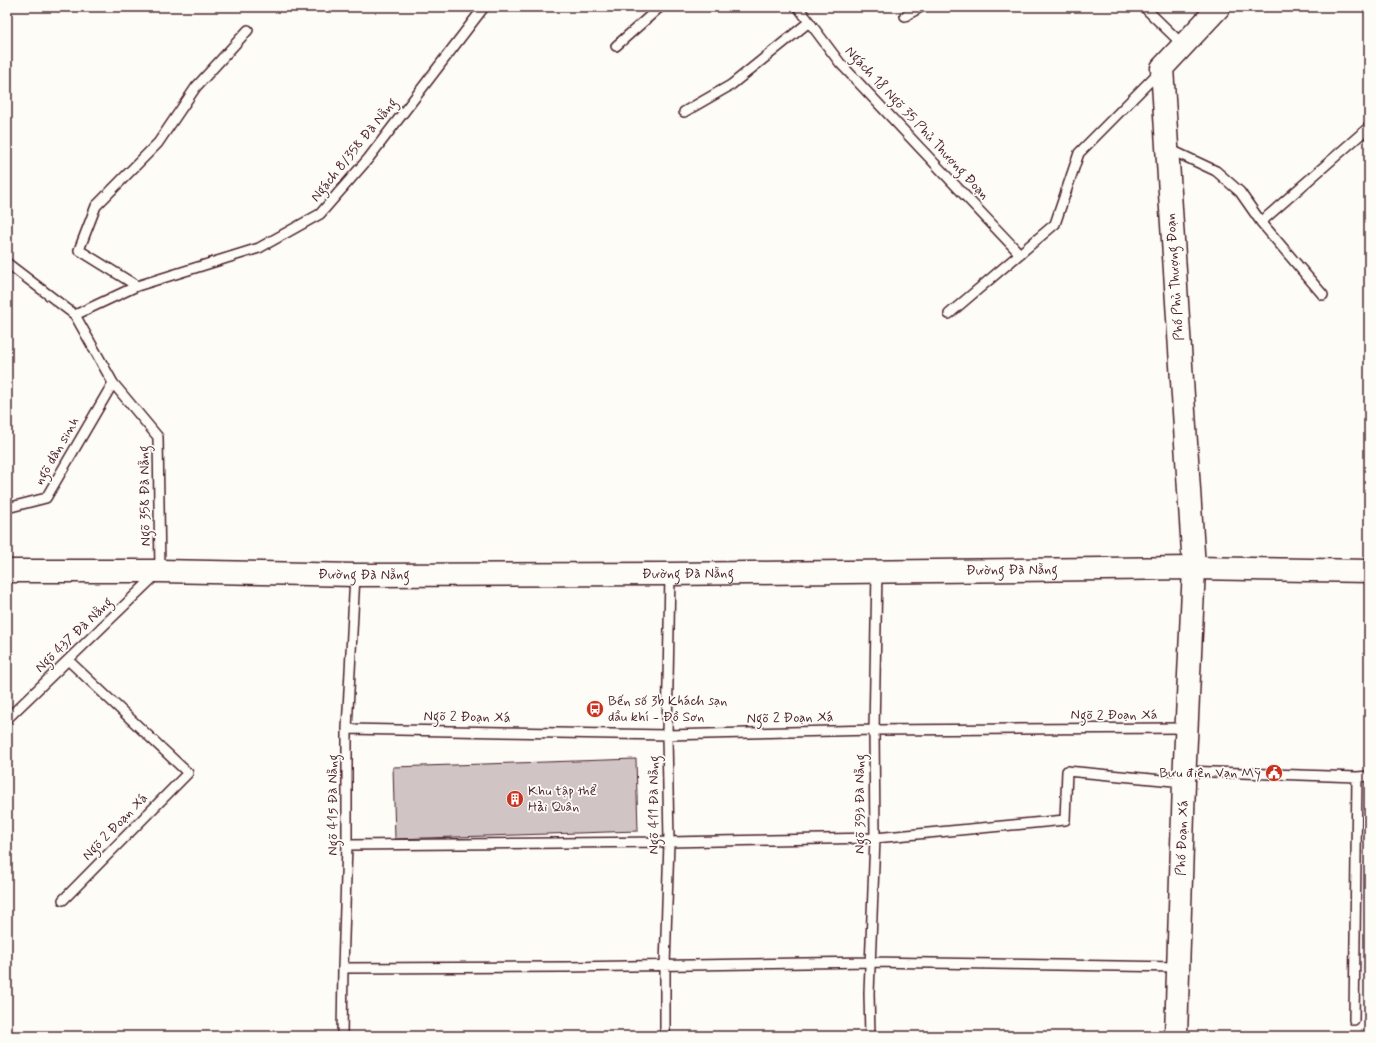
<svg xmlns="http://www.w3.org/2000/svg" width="1376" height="1043" font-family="Mynerve,sans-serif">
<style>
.building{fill:#d0c5c4;stroke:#4a1f2b}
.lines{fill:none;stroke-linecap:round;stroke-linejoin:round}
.service-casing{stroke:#4a1f2b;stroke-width:12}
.tertiary-casing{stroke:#4a1f2b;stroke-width:25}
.secondary-casing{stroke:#4a1f2b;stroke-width:25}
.service{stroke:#fdfcf7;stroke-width:9}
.tertiary{stroke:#fdfcf7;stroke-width:22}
.secondary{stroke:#fdfcf7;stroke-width:22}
.labels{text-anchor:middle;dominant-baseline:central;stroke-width:3.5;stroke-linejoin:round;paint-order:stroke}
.street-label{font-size:14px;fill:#4a1f2b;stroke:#fdfcf7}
.poi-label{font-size:14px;fill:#4a1f2b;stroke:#fdfcf7;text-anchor:start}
</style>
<rect width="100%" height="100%" fill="#fdfcf7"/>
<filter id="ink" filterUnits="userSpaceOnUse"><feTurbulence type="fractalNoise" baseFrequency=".025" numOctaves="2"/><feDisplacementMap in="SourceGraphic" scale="8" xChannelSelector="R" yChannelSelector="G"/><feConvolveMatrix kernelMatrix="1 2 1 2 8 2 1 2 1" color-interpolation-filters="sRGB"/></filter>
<g filter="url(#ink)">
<!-- building -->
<path class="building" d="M636,759L638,831L395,839L393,767Z"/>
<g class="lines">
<defs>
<path id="service" d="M798,7L840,63L1020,254
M1144,7L1183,45
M905,16L921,7
M616,46L660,7
M684,112L731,85L809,22
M1169,149L1216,171L1240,192L1261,222L1323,295
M1261,222L1369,127
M7,263L75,315L113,383L158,437L160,571L7,719
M137,286L79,250L96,206L158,143L196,87L248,30
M949,314L1055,224L1079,153L1160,71
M75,315L137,286L259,248L320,214L368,159L484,7
M7,508L46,498L113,383
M347,729L667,735L874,730L1186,728
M1185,771L1357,777L1369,776
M347,845L669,842L875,838L1065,820L1067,771L1184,782
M63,900L188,773L68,660
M343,968L567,967L870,962L1178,967
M1354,1020L1357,777
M342,1036L343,968L347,845V729L355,575
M665,1036V966L669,842L667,735L670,574
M870,1036L869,993L875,838L874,730L877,572"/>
<g id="tertiary">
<path id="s1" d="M1176,1036L1184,782L1194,568"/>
</g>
<g id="secondary">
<path d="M1194,568L1162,68L1219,7"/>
<path id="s2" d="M7,571H160L355,575L670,574L1194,568L1369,571"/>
</g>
</defs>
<!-- service casing -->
<use href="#service" class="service-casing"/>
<!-- tertiary casing -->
<use href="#tertiary" class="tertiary-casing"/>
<!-- secondary casing -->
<use href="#secondary" class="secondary-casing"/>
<!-- service -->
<use href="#service" class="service"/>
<!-- tertiary -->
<use href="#tertiary" class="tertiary"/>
<!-- secondary -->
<use href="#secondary" class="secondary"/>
</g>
</g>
<!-- icons -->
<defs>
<symbol id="bus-disc" viewBox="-11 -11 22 22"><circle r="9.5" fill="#c8321e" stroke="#fdfcf7"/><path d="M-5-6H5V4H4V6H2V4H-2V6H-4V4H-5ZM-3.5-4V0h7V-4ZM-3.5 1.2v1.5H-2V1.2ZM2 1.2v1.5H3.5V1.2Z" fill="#fff"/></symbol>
<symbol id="civic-disc" viewBox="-11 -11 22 22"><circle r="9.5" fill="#c8321e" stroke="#fdfcf7"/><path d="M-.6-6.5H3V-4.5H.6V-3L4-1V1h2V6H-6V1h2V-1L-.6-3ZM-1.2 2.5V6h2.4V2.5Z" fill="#fff"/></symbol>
<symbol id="building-disc" viewBox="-11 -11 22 22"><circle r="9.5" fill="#c8321e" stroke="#fdfcf7"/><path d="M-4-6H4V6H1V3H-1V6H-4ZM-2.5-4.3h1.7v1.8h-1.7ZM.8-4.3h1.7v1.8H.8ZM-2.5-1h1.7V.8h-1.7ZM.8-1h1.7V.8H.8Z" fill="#fff"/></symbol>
</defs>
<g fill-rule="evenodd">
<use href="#bus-disc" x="585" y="699" width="20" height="20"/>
<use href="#civic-disc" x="1264" y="763" width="20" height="20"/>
<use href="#building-disc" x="505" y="789" width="20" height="20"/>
</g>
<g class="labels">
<!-- street labels -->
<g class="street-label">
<text transform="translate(917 123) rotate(47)">Ngách 18 Ngõ 35 Phủ Thượng Đoạn</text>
<text transform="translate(354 150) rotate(-51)">Ngách 8/358 Đà Nẵng</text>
<text transform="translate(1175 277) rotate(-94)">Phố Phủ Thượng Đoạn</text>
<text transform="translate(57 451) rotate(-60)">ngõ dân sinh</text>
<text transform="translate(145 496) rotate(-91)">Ngõ 358 Đà Nẵng</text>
<text stroke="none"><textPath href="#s2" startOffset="1005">Đường Đà Nẵng</textPath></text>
<text stroke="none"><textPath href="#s2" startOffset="357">Đường Đà Nẵng</textPath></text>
<text stroke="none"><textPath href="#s2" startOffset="681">Đường Đà Nẵng</textPath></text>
<text transform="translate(74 635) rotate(-44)">Ngõ 437 Đà Nẵng</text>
<text x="1114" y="715">Ngõ 2 Đoạn Xá</text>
<text transform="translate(467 717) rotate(1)">Ngõ 2 Đoạn Xá</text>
<text transform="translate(790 718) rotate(-1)">Ngõ 2 Đoạn Xá</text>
<text transform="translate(860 804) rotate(-90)">Ngõ 393 Đà Nẵng</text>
<text transform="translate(333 805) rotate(-90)">Ngõ 415 Đà Nẵng</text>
<text transform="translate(654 805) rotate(-90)">Ngõ 411 Đà Nẵng</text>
<text transform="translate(115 827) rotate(-46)">Ngõ 2 Đoạn Xá</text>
<text stroke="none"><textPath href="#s1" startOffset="198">Phố Đoạn Xá</textPath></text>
</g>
<!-- poi labels -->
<g class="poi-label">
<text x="608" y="701">Bến số 3b Khách sạn<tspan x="608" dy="16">dầu khí - Đồ Sơn</tspan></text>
<text x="1261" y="773" text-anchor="end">Bưu điện Vạn Mỹ</text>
<text x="528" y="791">Khu tập thể<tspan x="528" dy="16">Hải Quân</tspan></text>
</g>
</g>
<!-- margin -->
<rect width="1376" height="1043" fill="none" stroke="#fdfcf7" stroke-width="24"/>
<rect x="12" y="12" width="1352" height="1019" fill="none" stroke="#4a1f2b" stroke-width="1.5" filter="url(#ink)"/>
</svg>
